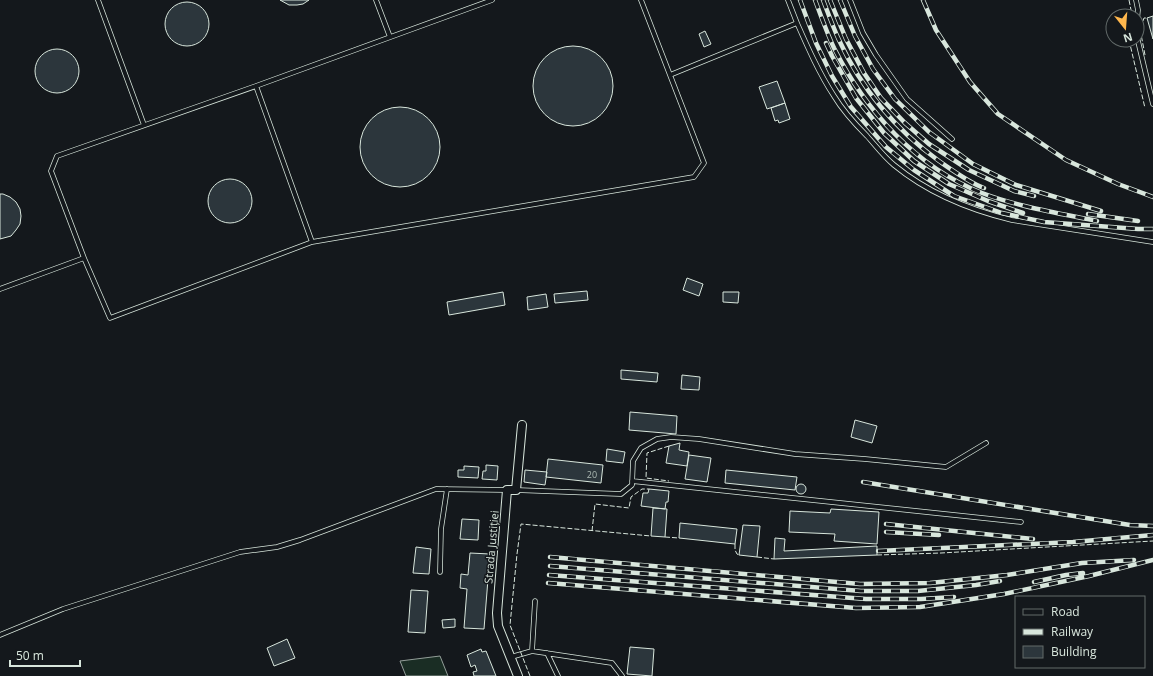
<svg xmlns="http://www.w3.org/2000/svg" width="1153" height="676" font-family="'Open Sans',sans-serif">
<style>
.green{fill:#1a2d24;stroke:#939e99}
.building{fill:#2c363c;stroke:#d8e6dc}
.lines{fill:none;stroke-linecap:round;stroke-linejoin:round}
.lane-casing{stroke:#d8e6dc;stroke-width:5.5}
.street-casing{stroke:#d8e6dc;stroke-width:10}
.lane{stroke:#14181c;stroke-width:4}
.street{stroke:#14181c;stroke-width:8}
.rail-casing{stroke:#d8e6dc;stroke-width:4.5}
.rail{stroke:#14181c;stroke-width:3;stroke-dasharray:9;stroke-linecap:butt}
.fence{stroke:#d8e6dc;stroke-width:1;stroke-dasharray:5 2;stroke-linecap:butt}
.labels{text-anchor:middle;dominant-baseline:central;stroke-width:3;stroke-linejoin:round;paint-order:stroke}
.number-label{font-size:9px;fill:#adbab4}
.street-label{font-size:11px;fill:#d8e6dc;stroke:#14181c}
</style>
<rect width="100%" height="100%" fill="#14181c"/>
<!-- green -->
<path class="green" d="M440,656L448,676H406L400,661Z"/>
<!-- building -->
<path class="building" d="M280,0H309L303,4L297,5H289Z
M165 24a22 22 0 1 1 44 0a22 22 0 1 1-44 0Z
M1153,16V39L1147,18Z
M705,31L711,44L704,47L699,34Z
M533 86a40 40 0 1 1 80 0a40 40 0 1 1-80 0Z
M35 71a22 22 0 1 1 44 0a22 22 0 1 1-44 0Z
M777,81L785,103L767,109L759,87Z
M785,103L790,119L779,123L778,120L775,121L771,108Z
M360 147a40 40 0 1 1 80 0a40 40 0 1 1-80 0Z
M208 201a22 22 0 1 1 44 0a22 22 0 1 1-44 0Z
M0,194H3L10,197L16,202L20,209L21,216L20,224L16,230L11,236L0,239Z
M687,278L703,284L699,296L683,290Z
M587,291L588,300L555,303L554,294Z
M503,292L505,305L449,315L447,302Z
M723,292H739L738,303L723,302Z
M546,294L548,307L528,310L527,297Z
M621,370L658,373L657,382L621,379Z
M682,375L700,377L699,390L681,389Z
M630,412L677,416L676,434L629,430Z
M855,420L877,426L872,443L851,437Z
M680,443L679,450L689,452L687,466L666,463L669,446Z
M607,449L625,452L623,463L606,461Z
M689,455L711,458L707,482L685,479Z
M548,459L603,465L601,483L546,477Z
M486,465L498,466L497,480L482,479L483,471H486Z
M464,466L479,467L478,478L458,477V470H464Z
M525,470L547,472L545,485L524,482Z
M726,470L797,477L795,490L725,483Z
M796 489a5 5 0 1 1 10 0a5 5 0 1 1-10 0Z
M649,489L669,491L668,502H666L665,509L641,506L643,493H648Z
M653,508L667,509L665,537L651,536Z
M831,509L879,512L877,544L834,541L835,534L789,532L790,511L830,513Z
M462,519L479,520L478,540L460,539Z
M680,523L737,529L735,544L679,538Z
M743,525L760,526L757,557L739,555Z
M775,538L785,539L784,551L877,546V555L774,559Z
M416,547L431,549L429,574L413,573Z
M470,553L490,554L484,629L464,628L467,589L460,588L461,574L468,575Z
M411,590L428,591L425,633L408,632Z
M455,619V627L443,628L442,620Z
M287,639L295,658L274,666L267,648Z
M630,647L654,649L652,676L627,674Z
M481,649L482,652L486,651L496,676H474L473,672L477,671L475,665L471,667L467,655Z"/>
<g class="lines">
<defs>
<path id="lane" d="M98,0L144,125
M376,0L390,37
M850,0L863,33L876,55L907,99L952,139
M1136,0L1138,10L1137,20
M797,23C808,48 819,73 834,96C843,111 855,124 867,136C876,146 884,157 894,165C928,193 970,210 1012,220L1153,242
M1137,37L1153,104
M670,75L797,23L788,0
M256,86L312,242
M84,258L51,171L57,156L256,86L492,0
M0,289L84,258L110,318L312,242L694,177L704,163L641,0
M632,481L1021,522
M516,490L621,494L632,485L633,461L641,448L657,439L671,437L699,439L795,454L865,459L946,467L986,443
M440,572L441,529L447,489
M0,635L63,609L240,552L277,547L300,540L436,489L507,490
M532,651L535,601
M547,653L558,676
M511,657L532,651L612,663L622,676"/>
<path id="street" d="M518,676L498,626L497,613L507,490H516L522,425"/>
</defs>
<!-- lane casing -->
<use href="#lane" class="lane-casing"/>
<!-- street casing -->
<use href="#street" class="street-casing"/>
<!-- lane -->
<use href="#lane" class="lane"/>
<!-- street -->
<use href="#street" class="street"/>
<defs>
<path id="rail" d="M800,0L816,43L832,76L851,107L886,147L914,170L954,196L1002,213L1044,222L1138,229H1153
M815,0C821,16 827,33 834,48C865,110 916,167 982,193C1019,207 1058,213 1097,221
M823,0C828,13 833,27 839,40C861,88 896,130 939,161C952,170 970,183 984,188
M830,0L846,39L864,73L881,98L905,123L929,144L969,170L1014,191L1034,196
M840,0L855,36L873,69L895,99L929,132L973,164L1016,185L1101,211
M923,0L936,30L970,82L998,114L1066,160L1118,184L1153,197
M826,43L832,56L856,98L884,133L914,161L949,184L988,201L1023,213
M1088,214L1138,221
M863,482L1130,525L1153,526
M886,524L1033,539
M886,532L939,535
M878,551L1073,542L1153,535
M550,557L860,584L930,583L1007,575L1082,563L1134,560
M550,566L861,591H918L976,585L1000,581
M549,575L866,599H921L954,597
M1034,582L1066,575L1083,573
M548,583L856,608L920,607L1004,594L1089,576L1153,560"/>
</defs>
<!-- rail casing -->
<use href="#rail" class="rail-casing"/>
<!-- rail -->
<use href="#rail" class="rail"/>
<!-- fence -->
<path class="fence" d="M1129,0L1131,10V16
M1129,40L1145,108
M1145,55L1140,29L1144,18H1147
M669,446L647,453L646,478L669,481
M592,531L595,504L629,508L631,497L642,489H649
M665,537L679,538
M735,544V550L737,554L739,555
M877,555L941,553L1153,541
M757,557L774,559
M530,676L510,625L517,554L521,524L651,536"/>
</g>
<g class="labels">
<!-- number labels -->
<g class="number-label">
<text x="592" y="474">20</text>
</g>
<!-- street labels -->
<g class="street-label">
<text transform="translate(491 547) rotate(-85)">Strada Justiției</text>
</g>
</g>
<!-- legend -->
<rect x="1015" y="596" width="130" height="72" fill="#14181c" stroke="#626a69"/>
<rect x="1023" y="609" width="20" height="6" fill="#14181c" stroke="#626a69"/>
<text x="1051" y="616" font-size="12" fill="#d8e6dc">Road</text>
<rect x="1023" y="629" width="20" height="6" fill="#d8e6dc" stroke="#626a69"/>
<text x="1051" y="636" font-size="12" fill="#d8e6dc">Railway</text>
<rect x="1023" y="646" width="20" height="12" fill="#2c363c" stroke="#626a69"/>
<text x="1051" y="656" font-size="12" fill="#d8e6dc">Building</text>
<!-- north arrow -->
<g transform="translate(1125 28) rotate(163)"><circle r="19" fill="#14181c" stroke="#626a69"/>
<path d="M0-3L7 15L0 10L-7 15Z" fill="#ffb74d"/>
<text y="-6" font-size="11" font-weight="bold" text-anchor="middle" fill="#d8e6dc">N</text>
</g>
<!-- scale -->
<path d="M10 660v6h70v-6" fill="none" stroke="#d8e6dc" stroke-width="2"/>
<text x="16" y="660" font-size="12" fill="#d8e6dc" stroke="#14181c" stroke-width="3" paint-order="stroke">50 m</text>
</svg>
